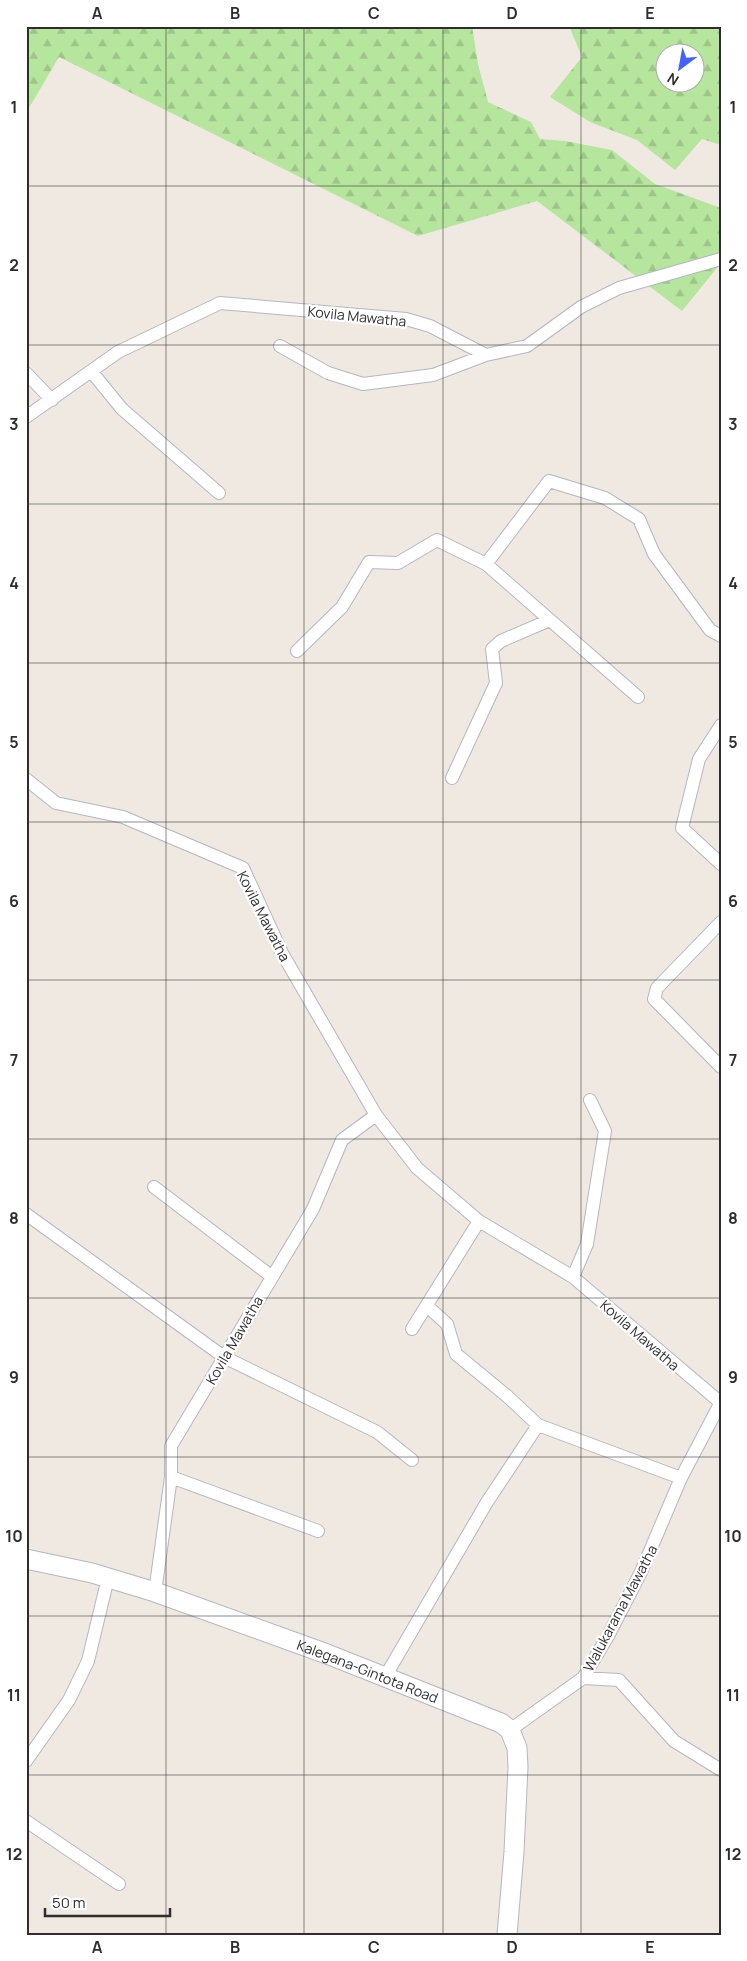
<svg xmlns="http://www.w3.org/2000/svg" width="747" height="1961" font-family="Manrope,sans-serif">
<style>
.forest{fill:url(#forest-firs);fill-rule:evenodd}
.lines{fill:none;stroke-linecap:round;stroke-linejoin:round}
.street-casing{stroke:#b4b7c1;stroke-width:14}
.secondary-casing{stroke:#b4b7c1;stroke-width:21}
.street{stroke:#fff;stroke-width:12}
.secondary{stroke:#fff;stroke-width:19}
.grid{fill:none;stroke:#2e2e2e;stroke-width:1;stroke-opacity:0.55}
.labels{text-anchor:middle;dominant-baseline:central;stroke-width:4.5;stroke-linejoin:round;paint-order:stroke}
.street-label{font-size:14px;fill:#2e2e2e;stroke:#fff}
.neatline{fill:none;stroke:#2e2e2e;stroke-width:2}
.grid-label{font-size:16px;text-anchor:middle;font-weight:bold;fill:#2e2e2e}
</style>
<defs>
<pattern id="forest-firs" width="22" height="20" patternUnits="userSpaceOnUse" patternTransform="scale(1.25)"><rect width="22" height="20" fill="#b6e59e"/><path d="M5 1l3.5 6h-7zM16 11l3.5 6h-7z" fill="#9dc588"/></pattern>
</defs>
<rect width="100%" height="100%" fill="#efe9e1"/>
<!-- forest -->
<path class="forest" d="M26,26H472L478,64L488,102L531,122L540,139L565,141L612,150L655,184L721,208V263L682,311L537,201L418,236L59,57L26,113Z
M569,26H721V145L702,139L675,170L637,140L590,122L550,97L582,57ZM664,52H694V82H664Z"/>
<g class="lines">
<defs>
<path id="street" d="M280,346L328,373L363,384L433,375L486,355
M91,371L122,409L219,493
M26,373L52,400
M26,417L118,352L220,303L406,319L430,326L486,355L527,346L581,307L619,288L721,259
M486,564L638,697
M297,651L342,607L369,562L398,563L437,540L486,564L549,481L605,498L639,519L654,554L710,630L721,636
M721,725L699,759L682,828L721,864
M452,778L496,683L492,649L501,641L550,620
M26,779L56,803L123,817L243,868L282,953L376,1115L417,1168L479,1221L573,1277L721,1403
M721,922L657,988L654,999L721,1067
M154,1187L271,1276
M26,1214L224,1357L377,1432L412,1460
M573,1277L587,1244L605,1131L590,1100
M427,1306L447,1324L456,1354L507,1396L538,1425L681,1478
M412,1329L479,1221
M171,1477L318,1531
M155,1592L171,1477V1446L313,1209L342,1140L376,1115
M385,1677L487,1502L538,1425
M583,1678L619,1680L674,1741L721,1770
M510,1730L583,1678L608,1636L641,1572L681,1478L721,1402
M26,1761L69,1700L88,1661L108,1578
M26,1821L119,1884"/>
<g id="secondary">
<path id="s1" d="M26,1559L92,1573L155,1592L327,1654L501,1723L510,1730L517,1748L518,1767L514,1852L507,1935"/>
</g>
</defs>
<!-- street casing -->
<use href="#street" class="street-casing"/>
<!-- secondary casing -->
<use href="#secondary" class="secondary-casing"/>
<!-- street -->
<use href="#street" class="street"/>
<!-- secondary -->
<use href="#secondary" class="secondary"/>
</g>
<!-- grid -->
<path class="grid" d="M166,26V1935M304,26V1935M443,26V1935M581,26V1935M26,186H721M26,345H721M26,504H721M26,663H721M26,822H721M26,980H721M26,1139H721M26,1298H721M26,1457H721M26,1616H721M26,1775H721"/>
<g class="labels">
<!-- street labels -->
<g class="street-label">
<text transform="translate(357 316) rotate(6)">Kovila Mawatha</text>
<text transform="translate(264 916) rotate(63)">Kovila Mawatha</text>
<text transform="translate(640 1335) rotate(41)">Kovila Mawatha</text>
<text transform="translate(234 1340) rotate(-60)">Kovila Mawatha</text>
<text transform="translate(620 1608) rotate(-62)">Walukarama Mawatha</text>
<text stroke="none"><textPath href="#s1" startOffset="360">Kalegana-Gintota Road</textPath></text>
</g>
</g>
<!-- border -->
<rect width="747" height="1961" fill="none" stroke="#ffffff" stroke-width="55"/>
<!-- north arrow -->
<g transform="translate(680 68) rotate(212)"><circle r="24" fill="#ffffff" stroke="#ababab"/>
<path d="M0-4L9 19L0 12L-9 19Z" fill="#4264fb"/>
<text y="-8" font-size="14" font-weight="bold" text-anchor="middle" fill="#2e2e2e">N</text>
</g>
<!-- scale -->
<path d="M45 1908v8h125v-8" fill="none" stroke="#2e2e2e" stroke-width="2.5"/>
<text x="52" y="1908" font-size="15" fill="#2e2e2e" stroke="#ffffff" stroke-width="4" paint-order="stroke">50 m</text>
<rect x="28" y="28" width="692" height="1906" class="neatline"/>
<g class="grid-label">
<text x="97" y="19">A</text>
<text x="235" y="19">B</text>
<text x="374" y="19">C</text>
<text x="512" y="19">D</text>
<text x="650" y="19">E</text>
<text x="14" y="113">1</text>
<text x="733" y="113">1</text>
<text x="14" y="271">2</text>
<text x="733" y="271">2</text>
<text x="14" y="430">3</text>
<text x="733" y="430">3</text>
<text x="14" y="589">4</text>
<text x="733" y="589">4</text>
<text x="14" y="748">5</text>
<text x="733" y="748">5</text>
<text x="14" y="907">6</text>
<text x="733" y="907">6</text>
<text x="14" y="1066">7</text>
<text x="733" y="1066">7</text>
<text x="14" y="1224">8</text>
<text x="733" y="1224">8</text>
<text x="14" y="1383">9</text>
<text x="733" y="1383">9</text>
<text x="14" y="1542">10</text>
<text x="733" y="1542">10</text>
<text x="14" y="1701">11</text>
<text x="733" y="1701">11</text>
<text x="14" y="1860">12</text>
<text x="733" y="1860">12</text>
<text x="97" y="1953">A</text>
<text x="235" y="1953">B</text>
<text x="374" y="1953">C</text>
<text x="512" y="1953">D</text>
<text x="650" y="1953">E</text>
</g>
</svg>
